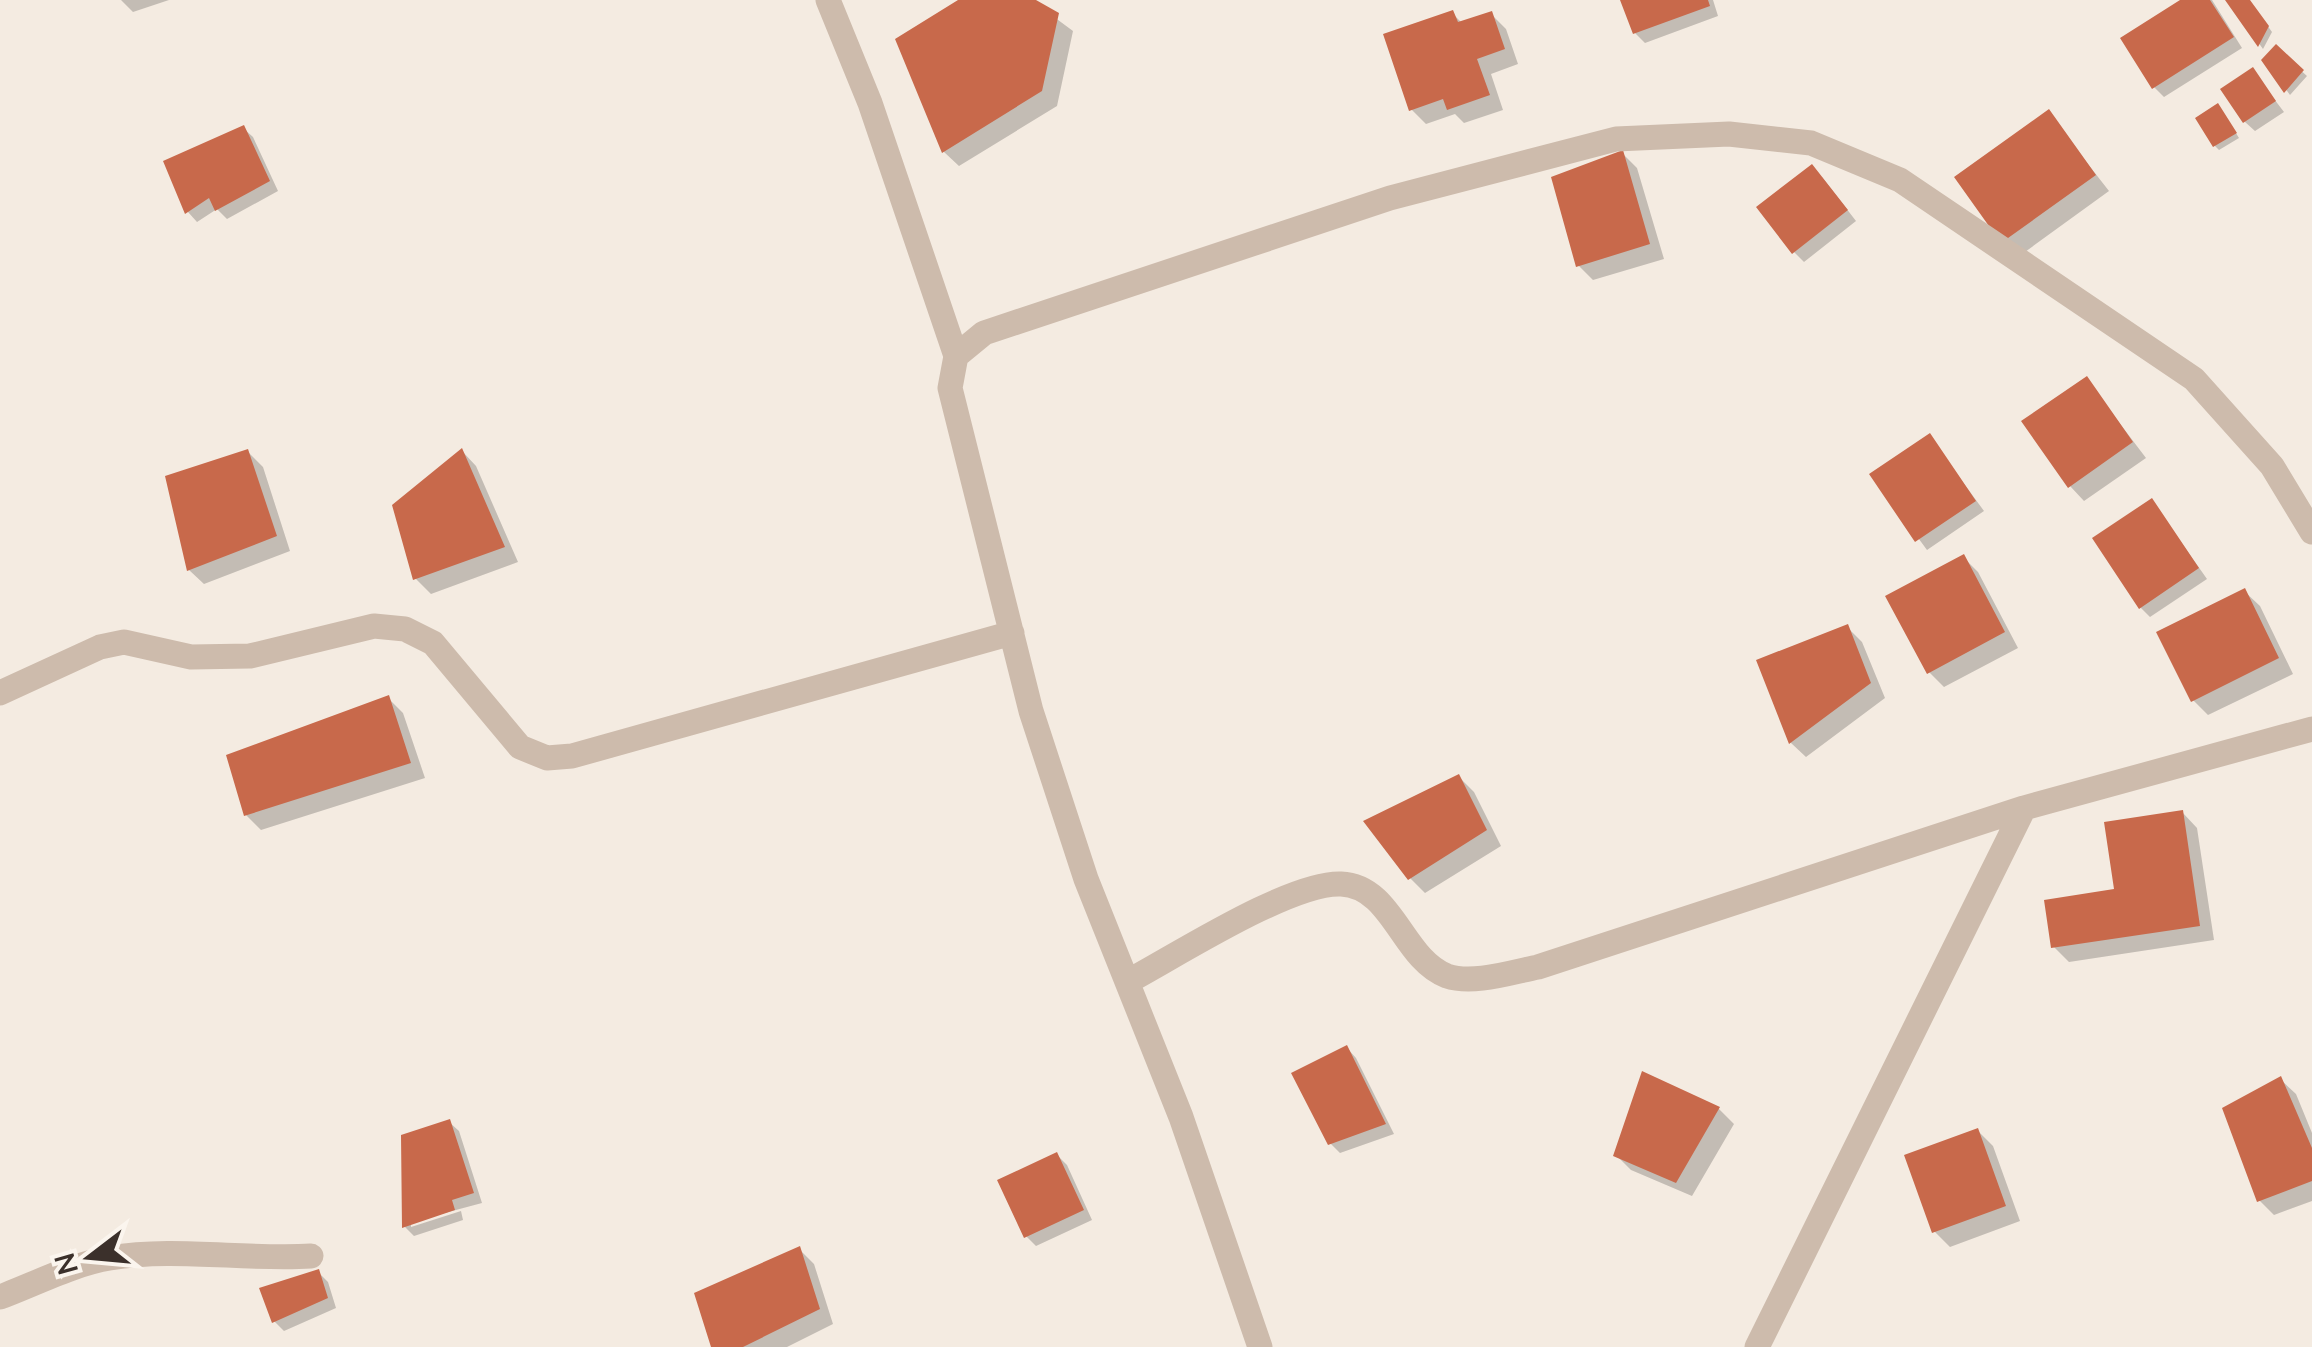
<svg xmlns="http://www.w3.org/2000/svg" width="2312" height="1347" font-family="'Nunito Sans',sans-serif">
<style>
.shadow{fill:#0003}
.building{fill:#c8694b}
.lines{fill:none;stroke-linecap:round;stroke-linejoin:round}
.minor{stroke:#cdbbac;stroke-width:25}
</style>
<rect width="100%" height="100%" fill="#f4ebe1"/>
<!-- shadow -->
<path class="shadow" d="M121,0H169L133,12Z
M962,0H1031L1073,31L1057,106L959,166L944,152Z
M1623,0H1713L1718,16L1645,43L1635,33Z
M2185,0H2212L2242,48L2164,97L2154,87Z
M2228,0H2249L2272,32L2263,49Z
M1452,13L1462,23L1491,14L1506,29L1518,64L1491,74L1503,110L1464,123L1455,114L1426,124L1411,109Z
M2276,48L2307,76L2290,95L2264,60Z
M2252,70L2284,112L2255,131L2245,122Z
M2222,111L2239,138L2219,150L2215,146Z
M2048,113L2109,191L2018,257L2003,242Z
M243,128L253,137L278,191L227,219L217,209L197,222L188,212L167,163Z
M1622,153L1637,168L1664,259L1593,280L1578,265Z
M1822,177L1856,221L1804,262L1794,252Z
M2086,379L2146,458L2084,501L2070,486Z
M1929,436L1984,511L1927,550L1872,475Z
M462,451L476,466L518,562L431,594L416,579Z
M248,452L263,467L290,551L204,584L189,570Z
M2152,501L2207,579L2150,617L2140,607Z
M1963,557L1978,572L2018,648L1944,687L1929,672Z
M2244,591L2260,606L2293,674L2208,715L2193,700Z
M1847,627L1862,642L1885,698L1806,757L1791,743L1760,662Z
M388,698L403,713L425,778L261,830L246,815Z
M1459,777L1474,792L1501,846L1425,893L1410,878Z
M2182,812L2197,828L2214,940L2069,962L2054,947L2117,891Z
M1347,1048L1356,1058L1394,1134L1340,1153L1330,1143Z
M1643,1075L1719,1109L1734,1124L1692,1196L1631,1170L1616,1155Z
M2281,1080L2296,1094L2312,1133V1201L2274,1215L2259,1200Z
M449,1122L459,1131L482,1203L411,1222V1227L461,1211L463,1220L414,1236L405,1227Z
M1978,1131L1993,1146L2020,1221L1950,1247L1935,1232L1907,1157Z
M1057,1155L1067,1165L1092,1220L1036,1246L1026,1236Z
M799,1249L814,1264L833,1324L787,1347H713Z
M318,1272L328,1282L336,1308L284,1331L274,1321Z"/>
<!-- building -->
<path class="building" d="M958,0H1036L1059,13L1042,91L942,153L895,39Z
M1620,0H1708L1710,6L1633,34Z
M2180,0H2210L2234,37L2152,89L2120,38Z
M2225,0H2250L2269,26L2258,47Z
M1453,10L1458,22L1492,11L1505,49L1477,59L1490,95L1447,110L1443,99L1409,111L1383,34Z
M2276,44L2304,70L2284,93L2261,60Z
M2253,67L2276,101L2243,123L2220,89Z
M2218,103L2237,133L2213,147L2195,118Z
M2049,109L2096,175L2001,243L1954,177Z
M244,125L270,181L215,211L209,198L185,214L163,161Z
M1623,150L1650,244L1576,267L1551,177Z
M1812,164L1848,210L1792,254L1756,207Z
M2087,376L2133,442L2068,488L2021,421Z
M1930,433L1976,501L1915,542L1869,474Z
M462,448L505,547L413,580L392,505Z
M248,449L277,536L187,571L165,476Z
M2152,498L2199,568L2139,609L2092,538Z
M1964,554L2005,632L1927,674L1885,596Z
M2245,588L2279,658L2191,702L2156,632Z
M1848,624L1871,683L1789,744L1756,660Z
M389,695L411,763L244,816L226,755Z
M1459,774L1487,830L1408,880L1363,821Z
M2183,810L2200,926L2051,948L2044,900L2114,889L2104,822Z
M1347,1045L1386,1124L1328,1145L1291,1073Z
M1642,1071L1720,1107L1676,1183L1613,1156Z
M2281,1076L2312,1148V1181L2257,1202L2222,1108Z
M450,1119L474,1193L452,1200L455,1210L402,1228L401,1135Z
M1978,1128L2006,1206L1932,1233L1904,1155Z
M1057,1152L1084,1210L1024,1238L997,1180Z
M800,1246L820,1309L743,1347H711L694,1293Z
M319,1269L328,1298L272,1323L259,1288Z"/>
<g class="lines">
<!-- minor -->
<path class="minor" d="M828,0L870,103L956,356
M0,693L100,647L124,642L191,657L250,656L374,626L405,629L433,643L520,747L547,758L572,756L1012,633
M1127,982C1176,956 1290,882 1341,884C1393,886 1402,959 1447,976C1473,985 1512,972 1538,967L2024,808L2312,729
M0,1297C35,1284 73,1264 110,1258C174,1247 244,1260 311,1256
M1260,1347L1181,1117L1086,879L1031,711L950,388L956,356L984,333L1390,198L1616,139L1729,134L1811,143L1900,180L2194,379L2272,466L2312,532
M1757,1347L2024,808"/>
</g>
<!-- north arrow -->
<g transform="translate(90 1257) rotate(254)" stroke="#fbf5ee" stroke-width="8" paint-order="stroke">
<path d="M0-8L18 38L0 25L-18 38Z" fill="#3b302b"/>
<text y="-15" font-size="28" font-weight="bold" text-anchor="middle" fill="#3b302b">N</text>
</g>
</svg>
